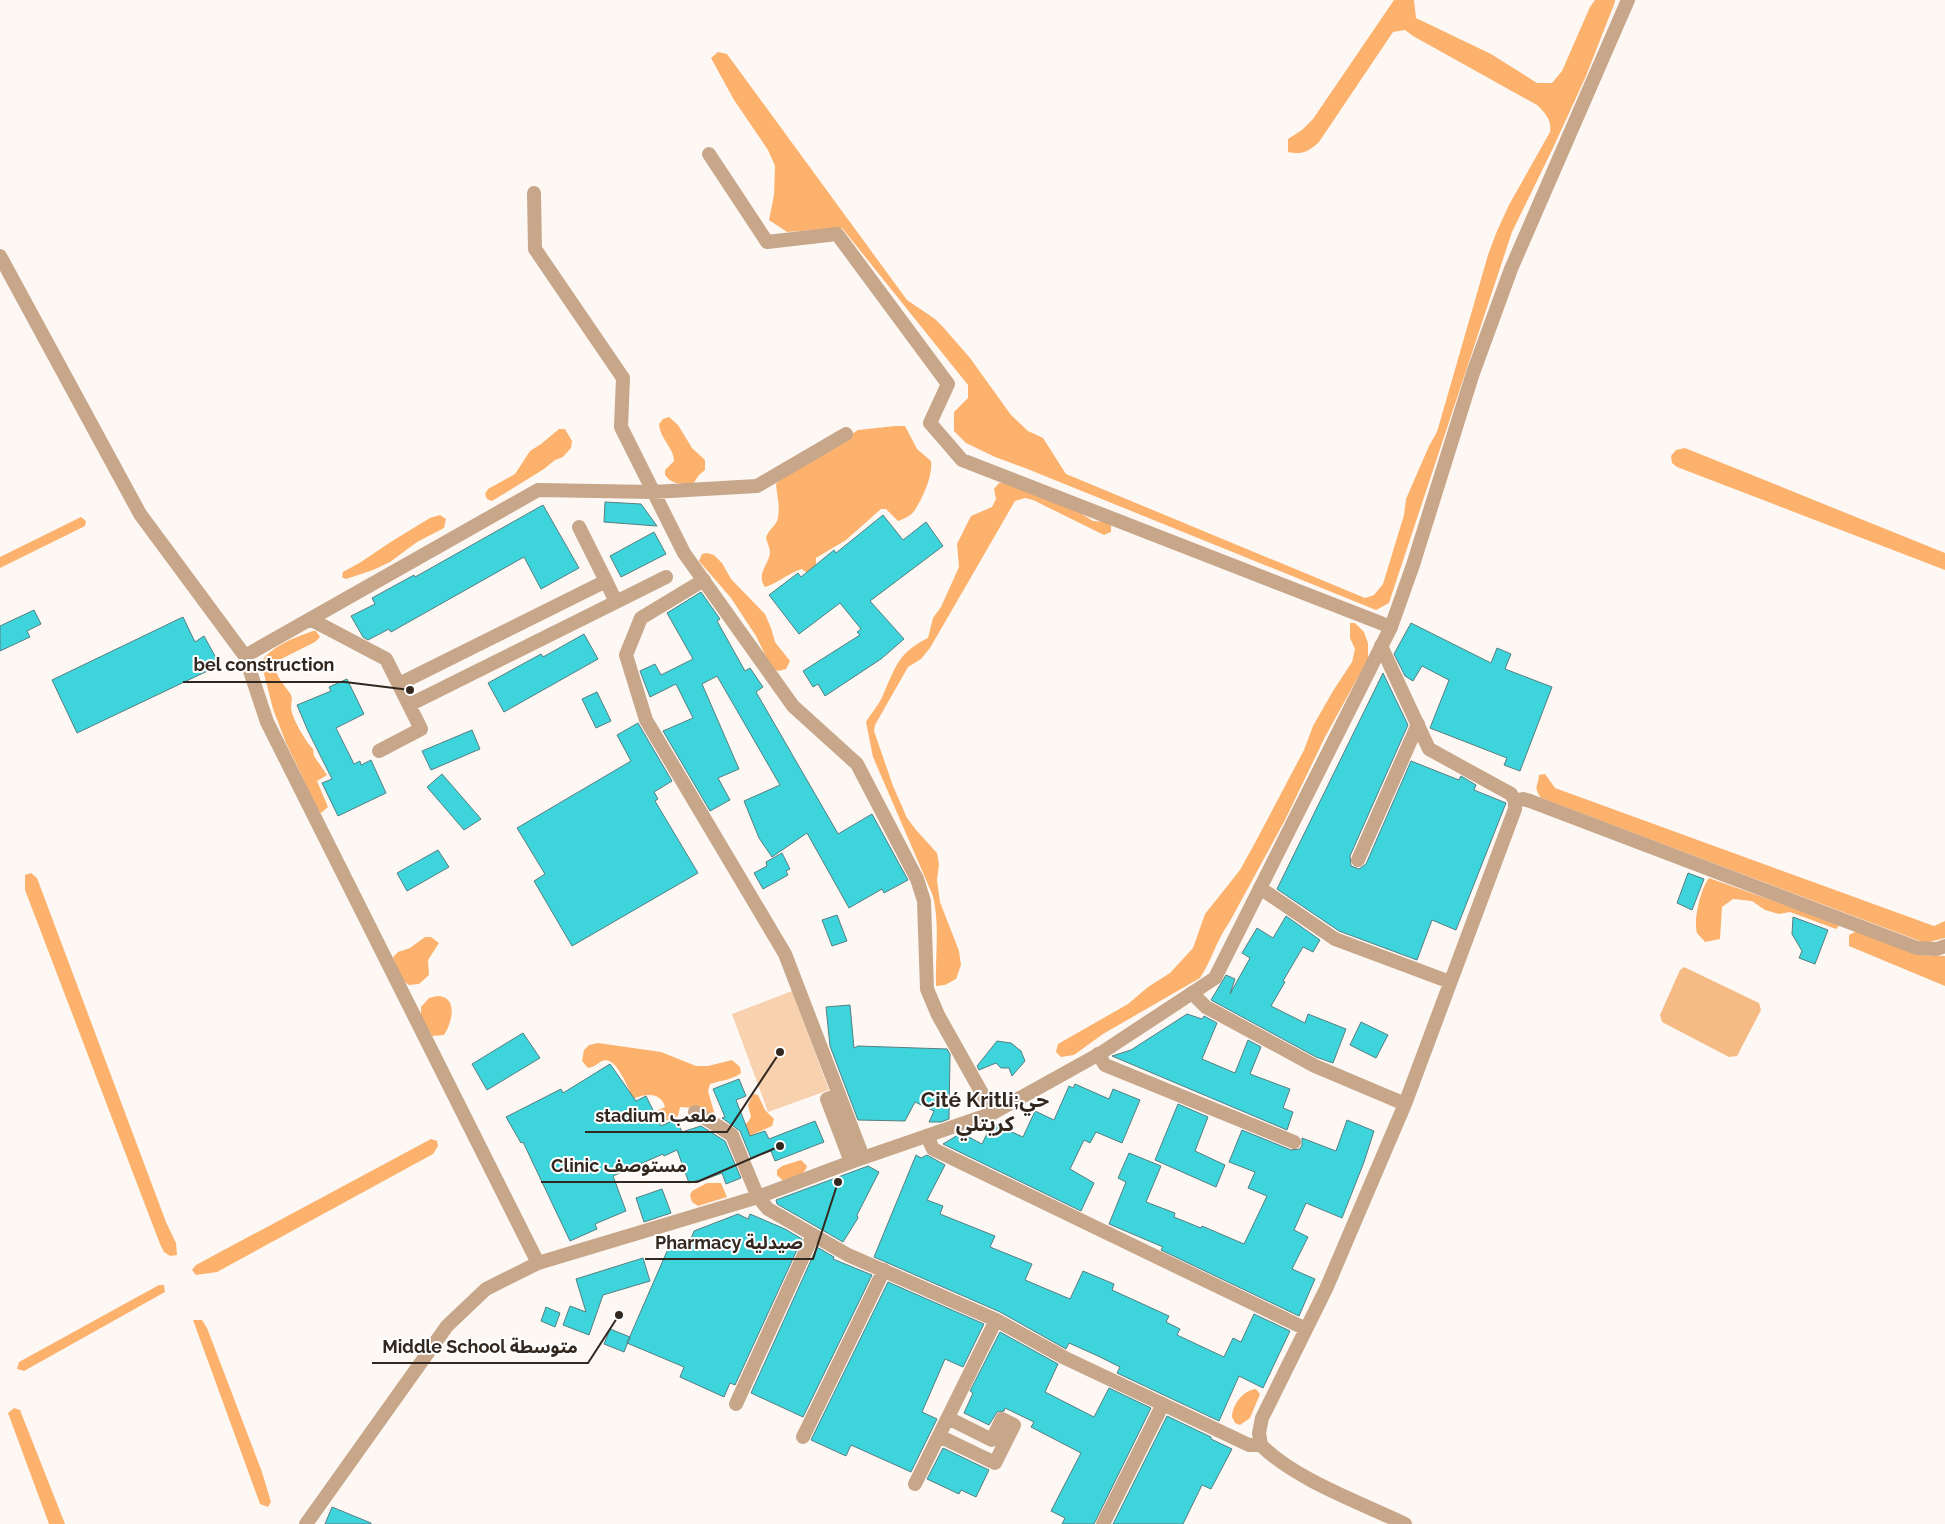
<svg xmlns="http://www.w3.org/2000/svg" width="1945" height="1524" font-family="Raleway,'Noto Sans Arabic',sans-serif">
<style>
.green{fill:#f8d1af}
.forest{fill:#fcb26d}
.water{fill:#f6bb85}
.building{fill:#3dd4dc;stroke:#567e80}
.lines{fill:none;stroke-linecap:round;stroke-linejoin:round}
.minor{stroke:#c7a68a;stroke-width:14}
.tertiary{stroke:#c7a68a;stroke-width:14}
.labels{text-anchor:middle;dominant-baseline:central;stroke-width:4;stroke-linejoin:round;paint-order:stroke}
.district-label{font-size:21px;font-weight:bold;fill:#33281f;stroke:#fff}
.leader{fill:none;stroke:#33281f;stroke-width:2}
.callout-dot{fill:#33281f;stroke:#fff;stroke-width:2}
.callout-label{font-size:18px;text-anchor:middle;font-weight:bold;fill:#33281f;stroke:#fff;stroke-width:4;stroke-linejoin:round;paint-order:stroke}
</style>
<rect width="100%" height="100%" fill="#fef8f4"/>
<!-- green -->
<path class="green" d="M792,991L829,1090L768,1112L732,1014Z"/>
<!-- forest -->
<path class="forest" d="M1394,0H1414L1416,18L1491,54L1537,83H1552L1562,71L1590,7L1595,0H1615V2L1586,76L1553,148L1512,232L1389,603L1376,610L1025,468L995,457L966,443L954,431V412L968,398V385L842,228L787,232L769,220L774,195L775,166L768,150L734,100L711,58L718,52L727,54L907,300L935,319L943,327L970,358L1011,415L1028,431L1043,438L1066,474L1365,598L1374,595L1383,584L1404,515L1406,499L1429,446L1437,432L1488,255L1497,231L1509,205L1550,132C1552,120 1545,113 1537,105L1413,36L1405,30L1393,32L1319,142C1308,152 1302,155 1288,152V139L1302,130L1313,119Z
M669,417L678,425L692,448L705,460V470L699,475L693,484C682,484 672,485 665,475V470L674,461C674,448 660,439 659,424L663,419Z
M895,426H905L917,449L931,461C933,476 923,497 915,510C911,516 904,519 898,521L886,509H881L846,540L816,558V572L808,574L802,569C788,573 779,583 765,587C756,574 768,566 770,553C770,548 767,542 766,538C768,530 775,526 777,521C781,509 777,496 776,484L781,479L858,430Z
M559,429H565L572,441L571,448L563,457L555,460L544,469L492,501L487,499L485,494L488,489L515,474L530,451L541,444Z
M1685,448L1945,553V570L1677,467L1672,463L1671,456L1676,450Z
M999,483H1008L1077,511L1093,521L1109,522L1111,525V532L1104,535L1033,500L1025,498L1015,501L930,648L921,659L908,667L875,725L874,731L893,786L907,818L917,831L937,853L939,864L937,880L940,902L959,951L961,965L956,979L945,985L936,986C935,955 940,926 933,896L873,757L866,722C871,713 879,705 883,695C896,666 898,653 928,638L933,618L941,607L959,567L957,544L971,516L992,507L996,499L994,489Z
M440,515L446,519L444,528L417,542L390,562L373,570L346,579L342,577L343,572L361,562L389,543L430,518Z
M81,517L86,521L85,526L0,568V557Z
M707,553L714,555L722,563L731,579L765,614L771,628L775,642L790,661L786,669L778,671L771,667L756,636L731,598L699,561L702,554Z
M1350,623H1355L1364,632L1368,643V659L1325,737L1285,820L1229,923C1216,941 1212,960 1200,978L1103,1034L1074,1055L1061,1057L1056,1052L1058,1044L1128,1004L1148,987L1170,973L1193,948L1205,914L1240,870L1256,841L1304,750L1313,726L1333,691L1352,662L1355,649L1350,638Z
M313,631H316L320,637L315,642L283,658C266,670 285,684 291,695C293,699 291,702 291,707C291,717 306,742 313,749L314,756L327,775L317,781L328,807L321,813L314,806L303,778L286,743L273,709L261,662C272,646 295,637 313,631Z
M1545,774L1555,788L1934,926L1945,921V938L1925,943L1541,798C1533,786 1538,787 1539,775Z
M31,873L37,878L166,1222L176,1243L177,1255L170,1256L164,1252L160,1244L25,890V875Z
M1709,878L1836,923L1839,926L1836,929L1790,912L1779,914L1765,910L1752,901L1733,899L1722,907L1720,939L1705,942C1703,939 1699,936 1697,933C1693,920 1701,888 1709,878Z
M1857,931L1918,955L1945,956V986L1849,946V935Z
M425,937H431L439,943L428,960L429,975L419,984L409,985L402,980L393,957L398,952L410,948Z
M437,996C459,996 452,1023 444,1035L432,1036L421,1016V1007L429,998Z
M598,1043L661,1052L696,1066H708L732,1060L740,1067L741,1073C735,1079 719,1081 710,1084L708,1091L714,1112L710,1117L694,1108L680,1107L678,1116L658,1124L652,1113L665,1107C660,1089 640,1095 628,1101L623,1095L630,1091C625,1082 615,1055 602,1061C597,1064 594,1067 588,1068L582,1061L584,1050L589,1045Z
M753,1094L758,1095L765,1110L774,1119L772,1126L747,1137L741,1127L747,1123L751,1117L748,1105Z
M431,1139L437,1141L438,1146L433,1154L217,1272L196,1275L192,1270L196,1265Z
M801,1160L807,1166C804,1177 791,1179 782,1180L777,1175V1170L782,1166Z
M707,1183H721L727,1197L698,1206L692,1202L690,1195L692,1191Z
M159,1285H164L165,1292L24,1371L17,1369L19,1362Z
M193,1320H202L207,1328L262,1472L271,1502L268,1507L260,1504Z
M1256,1389L1260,1394L1250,1418L1240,1425L1235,1423L1232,1417C1232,1405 1243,1390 1256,1389Z
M14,1408L20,1410L65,1524H49L8,1413Z"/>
<!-- water -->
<path class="water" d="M1684,967L1759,1003L1761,1010L1737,1056L1729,1057L1662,1022L1660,1015L1680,970Z"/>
<!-- building -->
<path class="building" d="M605,502L641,504L657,526L604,522Z
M543,505L579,568L541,589L524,557L391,632L389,629L368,640L363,637L351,616L375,604L372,598L414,575L415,577Z
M883,515L903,540L926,522L943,546L870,601L904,639L881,659L825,696L818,684L813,687L803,671L860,635L857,632L861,629L840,603L799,634L769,595L798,573L801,577L834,550L836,553Z
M654,532L666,554L621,577L610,556Z
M701,592L720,619L717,621L745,671L750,668L763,687L756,692L837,832L838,834L872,814L908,880L884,893L882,889L849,908L807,833L772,857L759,838L744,801L780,785L717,676L702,684L739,769L718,778L730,800L710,811L663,731L693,718L676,684L650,697L640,671L655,664L661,675L693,659L667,613Z
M34,610L41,624L27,631L30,637L0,651V626Z
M183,617L195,642L204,636L220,665L77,733L52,680Z
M1411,623L1491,663L1497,648L1511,654L1505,669L1552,687L1520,771L1504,765L1507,758L1430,728L1449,680L1422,666L1413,681L1405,676L1394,654Z
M584,634L598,659L504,712L488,683L541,654L543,657Z
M1383,673L1408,725L1350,856L1351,866L1359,869L1366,864L1411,761L1459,780L1461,776L1476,785L1474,790L1506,803L1456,930L1432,920L1417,960L1339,931L1277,889Z
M347,679L364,714L336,728L354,764L360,761L361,765L371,760L386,793L338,816L322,783L332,779L308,731L297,705L331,691L329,687Z
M597,692L611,721L596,728L582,699Z
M638,723L672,781L654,792L658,799L655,801L698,873L572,946L534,881L545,874L517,828L631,761L617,735Z
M472,730L480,749L431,770L422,751Z
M442,774L481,819L464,830L427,787Z
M438,850L449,867L407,891L397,873Z
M782,853L790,869L786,871L788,875L763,889L754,873L767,866L766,862Z
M1688,873L1704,879L1692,910L1677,903Z
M837,915L847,941L832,946L822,920Z
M1286,916L1320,940L1313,952L1303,947L1283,981L1285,982L1271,1006L1305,1023L1308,1014L1346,1029L1333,1063L1316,1057L1211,1000L1226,975L1235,979L1230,994L1250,958L1242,953L1257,928L1273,938Z
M1793,917L1828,930L1815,964L1799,958L1802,951L1792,934Z
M850,1005L854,1048L858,1046L947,1049L950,1054L949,1119L941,1122H929L934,1111L915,1102L905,1121L858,1120L830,1046L826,1007Z
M1187,1014L1202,1019L1204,1016L1217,1023L1202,1059L1235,1073L1248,1040L1261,1047L1250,1074L1290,1089L1283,1108L1293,1112L1287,1130L1112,1056L1131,1050Z
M1361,1022L1388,1035L1376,1058L1350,1045Z
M523,1033L540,1058L487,1090L472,1064Z
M997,1041L1011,1043L1021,1051L1025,1061L1012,1076L1009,1068H1001L996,1063L979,1070L977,1066Z
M610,1064L636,1101L646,1096L661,1126L676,1119L682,1132L701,1126L725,1141L741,1178L726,1184L722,1173L698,1182V1180L689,1183L677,1150L664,1156L663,1154L613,1176L626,1211L595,1224L597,1229L570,1241L523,1142L521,1143L506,1117L561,1089L563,1093Z
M739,1079L746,1096L736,1100L750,1136L765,1131L769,1139L815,1121L824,1142L775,1161L771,1151L751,1158L740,1131L722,1118L725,1117L713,1089Z
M1075,1084L1109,1099L1113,1089L1140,1100L1122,1143L1096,1132L1090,1143L1084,1140L1070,1169L1094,1183L1081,1211L943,1144L961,1133L982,1144L992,1123L1023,1137L1035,1111L1054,1120L1069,1086L1073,1088Z
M1178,1104L1208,1117L1195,1151L1225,1165L1216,1187L1155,1160Z
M1347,1120L1374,1131L1364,1162L1342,1218L1306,1203L1294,1230L1308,1237L1292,1269L1315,1279L1299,1316L1161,1250L1163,1247L1109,1224L1126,1182L1118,1178L1129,1153L1161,1166L1146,1202L1175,1213L1174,1217L1201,1228L1202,1226L1244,1244L1267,1196L1248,1188L1255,1172L1229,1162L1242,1130L1291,1150L1300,1149L1302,1145V1138L1336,1151Z
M916,1155L921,1158L927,1155L945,1165L927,1200L943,1206L940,1214L995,1236L990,1247L1032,1264L1025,1280L1070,1299L1083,1271L1114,1284L1112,1290L1169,1316L1166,1322L1180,1329L1177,1335L1224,1357L1233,1338L1241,1342L1254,1314L1290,1331L1263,1388L1239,1376L1219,1421L1117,1373L1120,1367L1098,1356L1069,1343L1066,1349L1000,1312L874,1257Z
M868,1166L879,1172L857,1215L858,1218L843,1242L777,1204L776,1200Z
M662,1189L671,1213L644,1222L636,1198Z
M738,1214L748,1219L750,1214L785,1229L802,1239L735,1385L730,1383L724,1397L680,1377L684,1367L627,1343L671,1242L687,1249L694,1231Z
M817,1247L834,1257L833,1259L872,1275L803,1417L751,1393Z
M643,1258L650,1281L603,1295L589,1335L563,1325L570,1306L586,1312L576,1279Z
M888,1282L984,1324L963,1367L945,1359L922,1412L937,1419L911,1472L851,1445L846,1456L811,1440Z
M546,1307L560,1313L555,1327L541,1321Z
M610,1329L630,1337L624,1352L604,1344Z
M1000,1332L1058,1364L1045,1392L1094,1417L1109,1388L1151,1408L1094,1524H1062L1065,1518L1051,1511L1081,1453L1031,1427L1034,1422L1005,1408L1004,1411L997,1412L989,1425L964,1413L973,1393L970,1391Z
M1167,1416L1211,1437V1439L1232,1449L1211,1489L1202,1485L1183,1524H1113Z
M943,1448L989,1470L976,1497L961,1490L959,1494L927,1479Z
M332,1507L371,1523V1524H325Z"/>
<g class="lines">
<!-- minor -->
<path class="minor" d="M709,154L767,242L837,234L948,384L930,423L962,460L1391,627
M534,193L535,249L623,378L621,427L684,553L793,706L857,764L917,879L924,901L927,989L938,1015L993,1113
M0,256L140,514L245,656L267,722L538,1263
M579,527L606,581
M704,580L641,618L626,655L646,720L785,954L863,1157
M310,619L386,659L421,729L379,751
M1381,646L1429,749L1511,794L1515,801V809L1405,1104L1326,1289L1262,1418L1259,1433L1261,1445C1294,1479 1361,1503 1405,1524
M245,656L538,490L653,492L757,486L846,434
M399,684L606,581L616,602L666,577
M409,705L616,602
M1515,801L1523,799L1530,801L1917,948L1937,949L1945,946
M1358,860L1418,724
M1260,888L1335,939L1450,982
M1192,993L1206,1007L1315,1066L1405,1104
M1098,1054L1105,1065L1294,1142
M838,1095L827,1099L851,1162
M695,1112L732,1135L758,1197L768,1209L848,1255L996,1320L1065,1358L1249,1445H1261
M927,1136L933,1149L1306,1329
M736,1404L813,1235
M939,1436L995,1463L1014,1425L1002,1419L992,1440L948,1418
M803,1437L884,1270
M915,1484L996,1320
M1103,1524L1163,1404"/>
<!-- tertiary -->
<path class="tertiary" d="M306,1524L447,1326L486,1289L538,1263L758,1197L851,1162L993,1113L1101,1053L1215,978L1391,627L1413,565L1473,373L1511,269L1628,0"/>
</g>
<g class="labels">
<!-- district labels -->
<g class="district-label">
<text x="985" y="1099">Cité Kritli;حي<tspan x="985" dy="24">كريتلي</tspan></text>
</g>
</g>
<!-- callouts -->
<path class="leader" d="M410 690L345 682H183M780 1052L727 1132H585M780 1146L697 1182H541M838 1182L813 1259H645M619 1315L588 1363H372"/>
<g class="callout-dot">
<circle cx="410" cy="690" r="5"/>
<circle cx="780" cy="1052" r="5"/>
<circle cx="780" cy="1146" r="5"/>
<circle cx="838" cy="1182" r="5"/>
<circle cx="619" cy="1315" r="5"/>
</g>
<g class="callout-label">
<text x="264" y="671">bel construction</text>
<text x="656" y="1122">stadium ملعب</text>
<text x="619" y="1172">Clinic مستوصف</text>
<text x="729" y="1249">Pharmacy صيدلية</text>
<text x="480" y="1353">Middle School متوسطة</text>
</g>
</svg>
